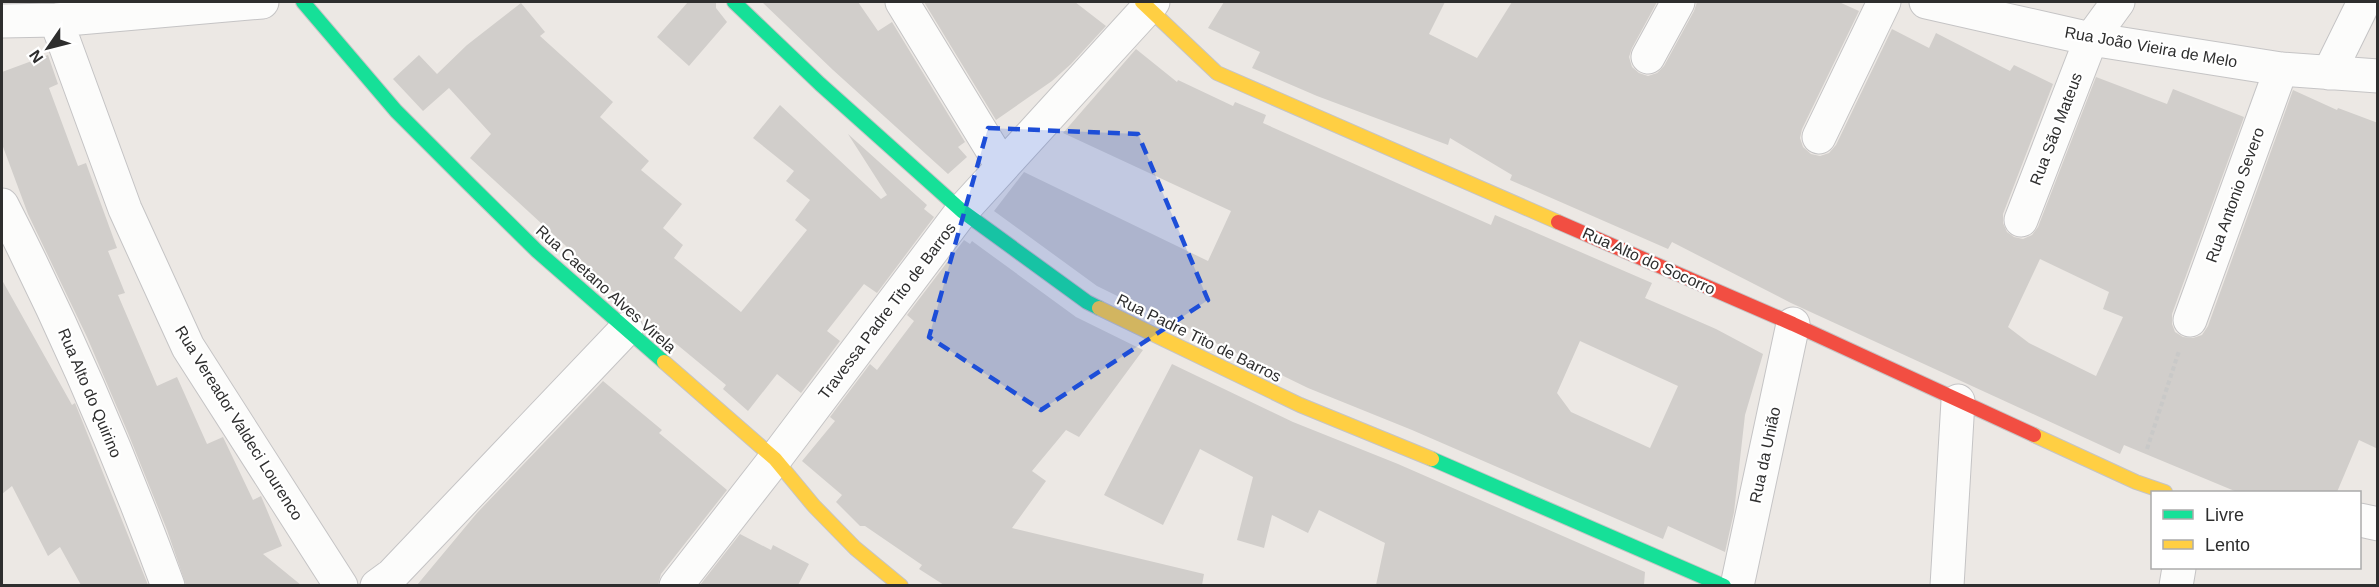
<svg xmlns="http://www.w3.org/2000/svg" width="2379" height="587" font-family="Helvetica,sans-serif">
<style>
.building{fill:#d1cecb;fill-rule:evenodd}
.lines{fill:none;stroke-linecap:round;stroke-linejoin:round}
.street-casing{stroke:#c5c4c5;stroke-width:35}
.fast-casing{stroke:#c5c4c5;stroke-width:16}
.slow-casing{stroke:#c5c4c5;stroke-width:16}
.jam-casing{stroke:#c5c4c5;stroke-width:16}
.path{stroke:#c9c9c8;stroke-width:4;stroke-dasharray:4.5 3;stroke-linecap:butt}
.street{stroke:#fcfcfb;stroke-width:33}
.fast{stroke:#16e098;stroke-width:14}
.slow{stroke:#ffcf43;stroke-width:14}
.jam{stroke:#f24e42;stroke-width:14}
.marked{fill:#1d4ed8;fill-opacity:0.2;stroke:#1d4ed8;stroke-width:4.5;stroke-dasharray:12 8;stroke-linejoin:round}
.labels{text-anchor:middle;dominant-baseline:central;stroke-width:4.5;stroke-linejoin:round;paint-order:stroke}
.street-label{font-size:16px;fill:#2e2e2e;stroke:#fff}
</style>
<rect width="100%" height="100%" fill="#ece8e4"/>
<!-- building -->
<path class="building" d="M688,2H716V8L727,22L689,66L657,37Z
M762,2H858L878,31L892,22L965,142L958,147L967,157L948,174L833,70Z
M924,2H1075L1106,26L1071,64L1052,81L996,120Z
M1224,2H1445L1429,34L1477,58L1512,2H1657L1632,48L1629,57L1632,67L1639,73L1648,76L1657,73L1664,66L1694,11L1697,2H1839L1859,11L1802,129L1800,138L1803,147L1811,154L1820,156L1829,153L1836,145L1892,29L1929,48L1936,33L2010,71L2014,65L2053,84L2003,214V223L2007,232L2014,237L2023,239L2032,235L2038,227L2096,77L2167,104L2173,89L2244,117L2172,314V324L2175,332L2183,337L2193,338L2202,335L2208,326L2293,90L2337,110L2338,108L2378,123V449L2359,440L2337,492H2237L2124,445L2120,454L1791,303L1672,242L1668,249L1510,180L1512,175L1450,138L1448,145L1317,96L1252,68L1260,52L1208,28ZM2040,259L2109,292L2103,309L2123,317L2096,376L2029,343L2008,327Z
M521,3L545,32L540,36L613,102L600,117L649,161L641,170L682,204L663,228L683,245L674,258L741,312L807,230L795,220L810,200L786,181L794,171L753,138L780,105L881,199L887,195L848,134L927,205L924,209L934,217L877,293L864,284L827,331L840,341L801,393L777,374L748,411L723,389L726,385L588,271L590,268L470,158L491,134L449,88L423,111L393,79L419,55L437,74L467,45Z
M1136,49L1177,82L1178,80L1233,106L1235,102L1266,115L1263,123L1491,225L1495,215L1652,283L1645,298L1716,329L1763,354L1745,415L1734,512L1725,552L1668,526L1663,539L1412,430L1308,388L1189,330L1190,329L1169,316L1166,320L1097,286L994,211L1024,172L1208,261L1231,211L1063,133ZM1580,341L1678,386L1650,448L1571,412L1557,393Z
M48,55L58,84L49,88L78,166L86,163L117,248L108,251L125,293L118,295L157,386L177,377L207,444L223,437L253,500L261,496L282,546L263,554L301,585H186L167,530L128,433L87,337L28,214L2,144V72Z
M964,240L970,244L972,241L1076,317L1143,350L1079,437L1066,430L1032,471L1046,481L1012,528L1204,574L1202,585H944L919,569L922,565L865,526H860L836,502L842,495L802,461L835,421L830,417L870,364L877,370L914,321L907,315Z
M2,280L72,405L75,403L148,585H81L60,547L48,556L12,486L2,494Z
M1172,364L1293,422L1398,464L1645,572L1644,585H1376L1385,543L1319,510L1308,533L1272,515L1264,548L1237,540L1253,477L1200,449L1163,525L1104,495Z
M603,381L662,430L659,433L727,490L661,574L658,585H417L477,513Z
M740,534L771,550L773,545L809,564L798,585H700Z"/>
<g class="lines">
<defs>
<path id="street" d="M902,2L1002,166
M1926,2L2091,39L2281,69L2378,76
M56,20L125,209L188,347L341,586
M2,21L56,20L262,2
M1648,57L1678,2
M2329,73L2364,2
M1819,137L1884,2
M2,205C65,328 120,455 168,586
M2021,220L2091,39L2118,2
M2190,320L2281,69
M2360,520L2378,524
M377,586L392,575L626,329
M676,586L775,459L962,211L1153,2
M1737,586L1793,324
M1947,586L1958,401
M2176,586L2179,568"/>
<path id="fast" d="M303,2L396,111L469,184L537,251L664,362
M734,2L820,84L962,211L1087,302L1099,308
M1432,459L1724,586"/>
<path id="slow" d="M1142,2L1217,73L1558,222
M1099,308L1300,405L1432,459
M664,362L775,459L814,506L855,548L901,586
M2034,435L2136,482L2165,492"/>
<path id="jam" d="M1558,222L1793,324L2034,435"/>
</defs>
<!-- street casing -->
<use href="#street" class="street-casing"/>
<!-- fast casing -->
<use href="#fast" class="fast-casing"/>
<!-- slow casing -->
<use href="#slow" class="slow-casing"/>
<!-- jam casing -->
<use href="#jam" class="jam-casing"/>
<!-- path -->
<path class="path" d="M2147,449L2179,351"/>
<!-- street -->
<use href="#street" class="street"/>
<!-- fast -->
<use href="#fast" class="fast"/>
<!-- slow -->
<use href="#slow" class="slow"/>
<!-- jam -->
<use href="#jam" class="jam"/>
</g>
<!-- marked area -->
<path class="marked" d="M988,128L1138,134L1208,300L1041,410L929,337Z"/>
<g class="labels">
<!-- street labels -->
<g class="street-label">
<text transform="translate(2151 47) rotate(10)">Rua João Vieira de Melo</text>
<text transform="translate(2056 129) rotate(-69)">Rua São Mateus</text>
<text transform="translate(2235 195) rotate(-70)">Rua Antonio Severo</text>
<text transform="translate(1649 261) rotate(24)">Rua Alto do Socorro</text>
<text transform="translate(606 289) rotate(42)">Rua Caetano Alves Virela</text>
<text transform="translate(887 311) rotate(-53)">Travessa Padre Tito de Barros</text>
<text transform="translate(1199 338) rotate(26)">Rua Padre Tito de Barros</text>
<text transform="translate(90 393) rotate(67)">Rua Alto do Quirino</text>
<text transform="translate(239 423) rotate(58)">Rua Vereador Valdeci Lourenco</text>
<text transform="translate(1765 455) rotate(-78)">Rua da União</text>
</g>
</g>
<!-- border -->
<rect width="2379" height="587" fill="none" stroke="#2e2e2e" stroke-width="6"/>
<!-- legend -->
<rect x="2151" y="491" width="210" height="78" fill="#ffffff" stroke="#ababab" stroke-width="1.5"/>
<rect x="2163" y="510" width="30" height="9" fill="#16e098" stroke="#ababab" stroke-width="1.5"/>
<text x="2205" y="521" font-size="18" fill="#2e2e2e">Livre</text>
<rect x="2163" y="540" width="30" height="9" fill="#ffcf43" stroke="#ababab" stroke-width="1.5"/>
<text x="2205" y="551" font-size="18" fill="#2e2e2e">Lento</text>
<!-- north arrow -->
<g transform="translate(48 48) rotate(235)" stroke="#ffffff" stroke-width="4.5" paint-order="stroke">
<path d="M0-4.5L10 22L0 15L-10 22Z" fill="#2e2e2e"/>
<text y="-9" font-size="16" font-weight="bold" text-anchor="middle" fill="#2e2e2e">N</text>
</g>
</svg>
